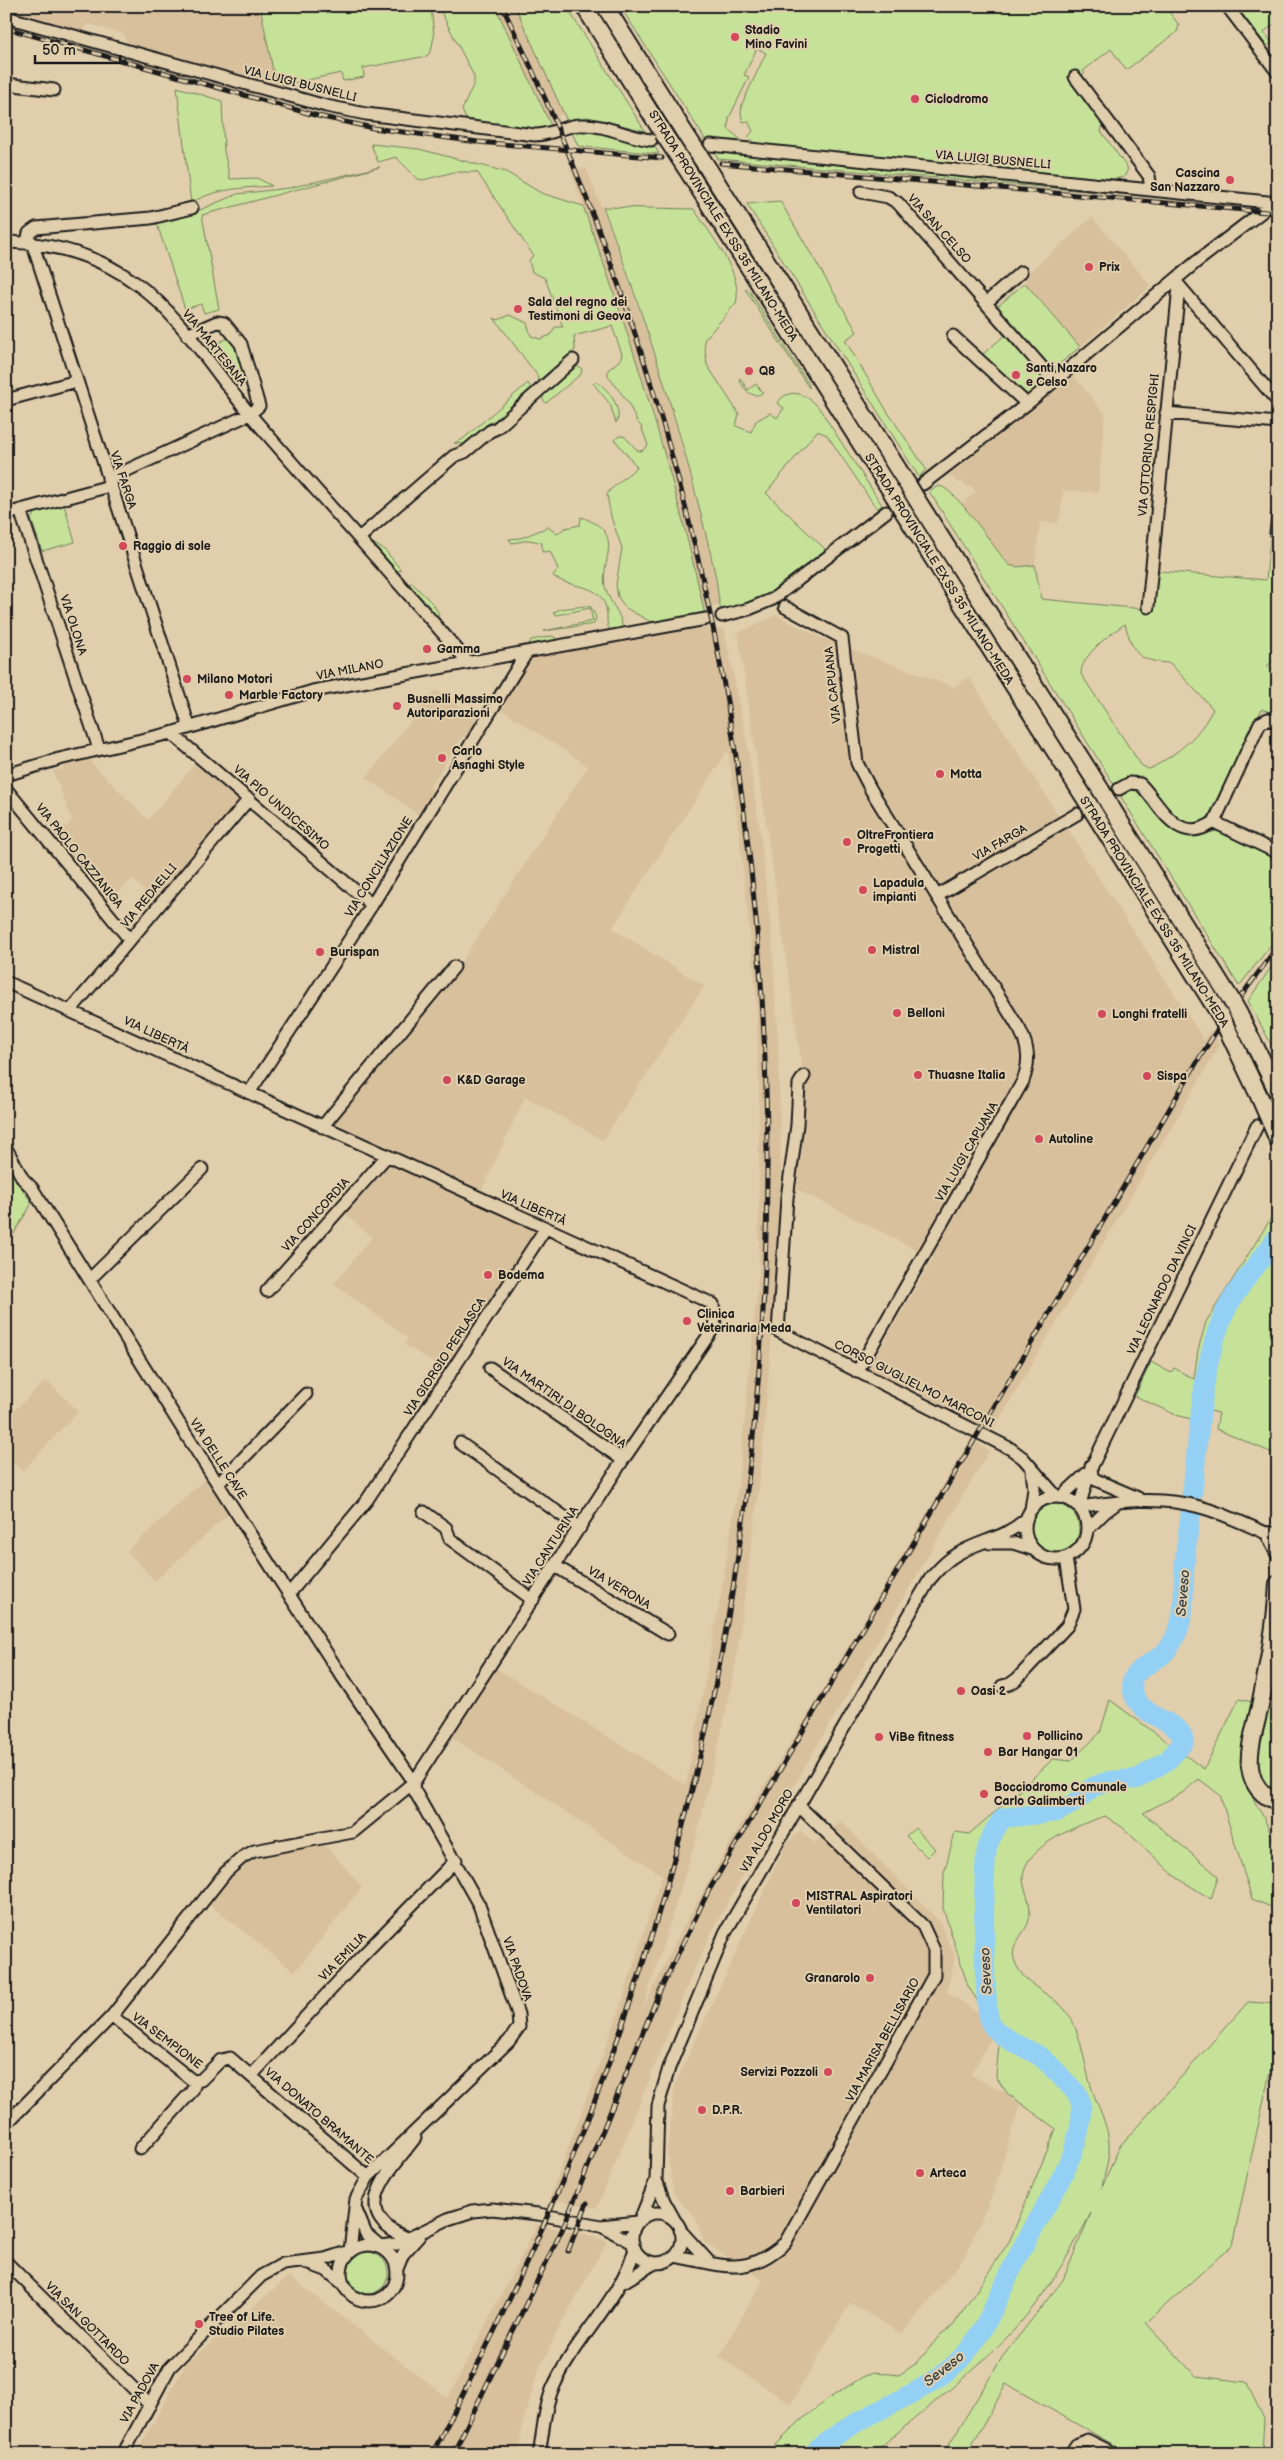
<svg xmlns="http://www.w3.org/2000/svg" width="1284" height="2460" font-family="'Balsamiq Sans',sans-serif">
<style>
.built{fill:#d9c09d}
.green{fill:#c6e299;stroke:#717f5a;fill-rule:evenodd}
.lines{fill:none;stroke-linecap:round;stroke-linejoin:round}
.river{stroke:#94d0f4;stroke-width:20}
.minor-tunnel{stroke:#baaa8f;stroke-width:11;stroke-dasharray:11 5.5;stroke-linecap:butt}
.minor-casing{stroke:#1c1c1c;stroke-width:15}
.highway-casing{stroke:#1c1c1c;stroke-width:20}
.minor{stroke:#e1ceac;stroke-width:11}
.highway{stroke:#e1ceac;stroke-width:16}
.rail-casing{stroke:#1c1c1c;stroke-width:5}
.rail{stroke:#e1ceac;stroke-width:3;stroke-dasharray:9;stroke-linecap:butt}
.highway-bridge-casing{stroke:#1c1c1c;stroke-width:20;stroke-linecap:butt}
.highway-bridge{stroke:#e1ceac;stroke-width:16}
.poi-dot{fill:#d1495b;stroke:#e1ceac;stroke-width:2}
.labels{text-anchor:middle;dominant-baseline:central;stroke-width:4;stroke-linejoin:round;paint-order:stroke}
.poi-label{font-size:12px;font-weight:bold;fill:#1c1c1c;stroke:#e1ceac;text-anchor:start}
.street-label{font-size:12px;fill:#1c1c1c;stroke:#e1ceac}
.water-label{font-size:14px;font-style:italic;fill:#344047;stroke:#e1ceac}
</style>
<rect width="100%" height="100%" fill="#e1ceac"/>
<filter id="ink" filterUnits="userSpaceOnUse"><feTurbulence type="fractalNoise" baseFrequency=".02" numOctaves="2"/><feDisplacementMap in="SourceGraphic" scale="10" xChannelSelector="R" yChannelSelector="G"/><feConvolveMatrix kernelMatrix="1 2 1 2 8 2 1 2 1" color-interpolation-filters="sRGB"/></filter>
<g filter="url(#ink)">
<!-- built -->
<path class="built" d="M6,6H260L275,80L283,85L278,86L127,44L124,34L89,24L81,31L6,9Z
M495,6H515L564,114L549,120Z
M586,168L618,249L666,388L707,538L716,580L719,605L703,609L699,597L655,418L613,288L570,169Z
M1092,217L1151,286L1080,347L1025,283L1026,275Z
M1074,376L1105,414L1098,493L1063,490L1061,512L1057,524L1040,522L1035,565L1016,567L1009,565L961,504L976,492L971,486L968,487L961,481L959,483L949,475Z
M776,615L821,638L954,687L969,677L1204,1040L1211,1029L1220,1045L992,1432L868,1370L933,1258L796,1189L805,1128V1088L738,633Z
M706,624L708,631L724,628L747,743L761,840L772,939L778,1040L781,1162L780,1234L760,1479L736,1662L723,1726L695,1843L643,2009L681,1931L742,1822L815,1703L971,1438L989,1451L764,1837L716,1924L693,1972L597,2208L549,2199L619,2011L662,1875L447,1734L493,1666L686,1785L720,1599L738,1487L759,1272V1091L756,989L740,841L728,750L612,928L704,986L603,1140L525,1097L479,1196L324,1126L458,967L588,766L499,708L530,657Z
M435,690L478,718L467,737H462L430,787L433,791L418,814L366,778Z
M88,759L148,820L195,764L240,801L164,890H160L154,898V902L133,879L106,902L52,837L65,826L67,827L72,820L53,771L63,769V766Z
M387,1160L542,1230L448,1372L404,1344L408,1338L334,1284L372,1237L342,1211Z
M46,1380L78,1411L23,1471L6,1457V1419Z
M213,1472L236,1507L155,1581L127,1551Z
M841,1821L939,1921L955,1956L947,1992L978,2013L992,2036L971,2075L1007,2093L1020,2104L994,2191L964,2258L902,2334L850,2303L791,2404L719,2357L763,2280L704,2242L695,2217L674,2195L667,2151L675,2084L786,1844L800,1832L815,1843Z
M321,1840L362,1887L295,1972L205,1901L243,1859Z
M537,2225L586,2234L607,2241L558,2330L538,2372L522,2426L519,2454H136L185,2365L289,2276L448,2398Z"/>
<!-- green -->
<path class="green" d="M260,6H431L434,37L431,50L427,56L363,68L364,77L343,81L341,73L283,85L275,80Z
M438,6H495L553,130L546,132L466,119L462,110L474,83V76Z
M515,6H566L645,131L588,117L582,118L568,123Z
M620,6H1171L1173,9L1169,12L1179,25L1177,32L1126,70L1111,49L1083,71L1085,73L1082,76L1086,81L1076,89L1103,124L1101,131L1128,169L1124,177L1113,179L884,158L754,143L748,137L753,131L748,121L743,122L741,114L742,104L766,53L757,48L744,75L749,77L729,118L728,129L740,139L731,142L705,139Z
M1236,6H1278V21L1264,32L1272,43L1267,46Z
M177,87L222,101L224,151L230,179L257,178L272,186C244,188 216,188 191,203Z
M571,130C600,129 625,142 654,145L659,154L578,146Z
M371,144L419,149L506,172L541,193L583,206C632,340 675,476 705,615L651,622L626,608L618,597L616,585L622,548L611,517L607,495L610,490L637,467L615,440L619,436H624L637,450L642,451L648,445L641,426L637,422L628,402L608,376V370L620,360L622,354L612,326L574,336L575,350L538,381L537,375L494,318L498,320L510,315L527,323L531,336L540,339L551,335L555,327H563L545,278L532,272L529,261L533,255L477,172H454L423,180L418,179L396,157L378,162Z
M714,151L1054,184L1177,199L718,159Z
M380,167L202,215L219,309L204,313L201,304L185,309L157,224L141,225L188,215L237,194L289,188Z
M780,201L857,332L845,340L887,411L926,469L919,477L747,204Z
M603,207L694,209C709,233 744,274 736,303L704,340L707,365L739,414L736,426L751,432L756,421L770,413L777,418L784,408L777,403C790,386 807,394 819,408L882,505L877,509L827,435L817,431L766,493L826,550V554L760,601L721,611C718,601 718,589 716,578C688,451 649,328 603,207Z
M1025,283L1080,347L1053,369L998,306Z
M745,289H748L809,385V388Z
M1005,335H1007L1042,376V384L1028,395L982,355Z
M228,338L236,343L246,380L239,384L234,383L208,350V348Z
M578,366L582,369L581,374L546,403L543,400V392Z
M740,378L748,390L756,384L763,393C750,399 746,390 739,380Z
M596,382C608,387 624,411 616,423L610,404L593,383Z
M528,383L531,388L499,419L490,422L464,444L454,443L463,439Z
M939,486C955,487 995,550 1009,565L1016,567L1035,565L1041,599L1153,610L1158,571L1266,580L1270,539L1278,540V656L1267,666L1278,671V716L1262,709L1206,821C1168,836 1164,792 1141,776L1129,777L1116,784L1113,783L929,491ZM1125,624C1134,655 1138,661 1170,663L1213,709C1199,737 1179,752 1152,768L1148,769L1141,765L1081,674C1080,656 1111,633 1125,624Z
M64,505L75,542L42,551L31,519L35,513Z
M581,517C630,534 597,561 606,590C610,603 621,613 622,626L619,629L611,630L608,627C606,620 608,614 606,607C598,581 571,590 553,576L558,569L550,551L542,552V543L530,540L512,543L509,539L521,538L548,527L557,534L565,528L580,525Z
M373,543L386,551L401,570L395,572Z
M411,582L433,604L439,614L434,616L409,587Z
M585,606L591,607L596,617L594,624L544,631L593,621L590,608L557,615L553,613L560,609Z
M552,636L556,638L555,641L529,645L531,640Z
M1137,789L1198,834L1218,831L1278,859V936L1239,986L1121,797L1123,795L1121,793Z
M1278,957V1057L1248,1001Z
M6,1165L32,1203L6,1247Z
M1278,1207V1223L1227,1300L1210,1331L1204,1354L1195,1420L1176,1415L1135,1396L1151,1362L1171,1373L1174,1368L1194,1379L1198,1350L1206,1322Z
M1278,1247V1449L1275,1454L1216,1429L1219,1413L1210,1411L1208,1402C1211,1383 1214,1361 1219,1342C1229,1305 1254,1276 1278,1247Z
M1029 1529a25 25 0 1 1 50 0a25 25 0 1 1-50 0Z
M1278,1647V1792C1261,1788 1257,1773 1257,1757Z
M1239,1699L1252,1702L1243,1772L1246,1786L1265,1820L1277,1850L1276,1909L1252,1899L1220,1795L1199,1779L1182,1793L1143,1813L1218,1876L1211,1899L1176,1877L1122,1827L1105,1816C1081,1824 1025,1845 1023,1876C1022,1890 1033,1900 1029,1920C1025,1935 1008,1945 1015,1962C1025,1987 1050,1992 1066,2011C1081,2029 1084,2066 1092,2089C1098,2107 1108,2125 1109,2143C1110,2159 1104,2173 1102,2188L1119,2147L1248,2002L1278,2004V2035L1232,2245L1146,2323L1196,2376L1246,2382L1264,2419L1262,2454H1130L1006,2384L967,2454H943L1003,2356L1063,2280L1091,2213C1066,2261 1037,2310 997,2347C958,2385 914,2418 872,2454H767L799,2422L825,2401L861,2378L873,2372L899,2375L917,2363L941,2334L953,2326L1010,2240L1056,2129L1007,2093L996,2077L999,2044L982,2008L968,1986L943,1908L944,1873L955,1832L969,1834L1017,1793L1053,1759L1071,1761L1100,1733L1110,1700L1204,1769Z
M915,1828L935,1849L927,1857L906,1836Z
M346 2273a21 21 0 1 1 42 0a21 21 0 1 1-42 0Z"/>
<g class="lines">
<!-- river -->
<path class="river" d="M1192,1494C1200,1434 1200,1362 1227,1308C1241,1281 1262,1261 1278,1236
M813,2454C857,2411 926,2399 966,2353C988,2328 1002,2287 1017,2258C1037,2218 1086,2150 1081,2105C1080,2095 1073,2089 1066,2082C1058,2074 1050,2064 1041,2057C1025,2047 1002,2040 991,2024C983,2011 982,1861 988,1845C991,1835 997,1826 1003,1818L1057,1812L1074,1803L1094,1786L1110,1781L1137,1779L1167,1761L1184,1742C1184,1718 1132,1721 1132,1683C1132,1670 1153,1663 1162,1655C1168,1650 1172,1644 1175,1637C1186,1616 1183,1596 1184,1573C1185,1553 1188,1532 1191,1512"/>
<!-- minor-tunnel -->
<path class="minor-tunnel" d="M651,140L710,145"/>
<defs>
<path id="minor" d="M1227,6L1278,73
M6,17L326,106L366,114L535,135C552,135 565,125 581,125C605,124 627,137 651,140
M1075,77L1149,176L1151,189
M6,84L54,90
M710,145L1278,203
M861,192L888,197L898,203L1054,381
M6,242C53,243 98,255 137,284C179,314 215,372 248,412C320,496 395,578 468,662
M27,242L29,233L36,228L151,218L192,208
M32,242L189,726
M1177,283L1278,402
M987,302L1021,272
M953,336L1027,404
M6,400L77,381
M1166,413L1278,423
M108,479L250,414L259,406L241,344L224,323L217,322L187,335
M923,484L1027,404L1195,263L1277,200
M20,510L99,749
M6,514L110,486
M1276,533L1278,515
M359,538L454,456L465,452L490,431L497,428L573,360
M785,607L842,638L857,763L871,790L1020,1030C1029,1048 1030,1062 1023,1081L857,1372
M1148,607L1179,286
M722,616L749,609L773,599L886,512
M1278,722L1268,719L1260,723L1214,822L1278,853
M171,733L372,905
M6,775L59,759L171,733L313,691L706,619
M6,789L130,940
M1119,789L1130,783L1140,784C1160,803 1176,848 1214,822
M937,896L1077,814
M6,982L713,1304L715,1326L623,1460L414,1782L353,1832L254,1851L243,1857L226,1872L112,2016L6,2124
M70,1011L249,799
M804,1076L799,1084L797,1125L787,1198L778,1331L1011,1449L1023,1458L1057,1497
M249,1093L372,905L527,652
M322,1127L454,967
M6,1148L23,1179L32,1188L187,1436L335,1666L414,1782
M90,1279L202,1169
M267,1291L386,1157
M490,1368L623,1460
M460,1443L580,1528
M1091,1466L1092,1477L1096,1480L1138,1498
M218,1484L306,1394
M1025 1528a31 31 0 1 1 62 0a31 31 0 1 1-62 0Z
M1061,1497L1087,1473
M1079,1507L1090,1470L1257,1126
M1079,1507C1119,1501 1160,1496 1200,1507C1226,1514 1251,1527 1275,1537
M1031,1509L1034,1489L1032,1470
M424,1512L446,1528L450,1539L533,1600
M1087,1530L1105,1512L1117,1503
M990,1543H1013L1032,1549
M555,1566L668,1634
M289,1594L367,1500L545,1229
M1002,1686L1010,1684L1017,1679L1067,1626L1074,1609L1066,1558
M112,2016L193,2081L201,2080L221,2060L230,2058L368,2177
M252,2075L360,1958L456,1860
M140,2149L192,2091L196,2081
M656,2180L664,2201L674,2219
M356,2210L366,2234L380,2246L397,2244L448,2219L473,2211L492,2209L538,2214L601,2226L633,2243
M632 2238a25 25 0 1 1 50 0a25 25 0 1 1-50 0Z
M640,2220L656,2180L658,2106L669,2068L725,1933L930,1579C938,1570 945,1561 956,1555C979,1540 1002,1540 1025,1520
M601,2226L638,2222
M680,2230L709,2262
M407,2238C346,2213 389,2172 415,2138
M341 2273a28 28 0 1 1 56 0a28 28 0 1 1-56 0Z
M674,2256C722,2264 744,2279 785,2243L934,1975V1950L923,1926L798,1805
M6,2262L150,2405
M307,2263L326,2270L342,2283
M397,2269L403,2254L420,2235
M623,2282L655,2263
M123,2454L170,2367L261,2276L283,2264L325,2259L350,2251L356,2199L368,2177L509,2041L519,2027L518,2014L479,1905L413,1788L414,1782
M539,2454C543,2433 544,2410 552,2390C574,2339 619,2302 635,2249
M1070,2454L1077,2444L1087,2440L1115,2454"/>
<path id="highway" d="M584,6L663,133
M605,6L686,135
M686,168L894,496
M709,170L908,485
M917,500L1101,790
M903,511L1086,800
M1109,804L1230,998
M1094,813L1220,1015
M1239,1014L1270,1076
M1228,1031L1260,1098
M1270,1121L1278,1140
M1270,1535L1278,1551
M1278,1584C1276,1625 1268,1666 1260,1706C1256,1725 1248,1748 1250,1767C1252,1784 1262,1797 1278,1801"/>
</defs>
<!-- minor casing -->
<use href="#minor" class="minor-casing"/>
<!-- highway casing -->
<use href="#highway" class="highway-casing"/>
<!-- minor -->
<use href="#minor" class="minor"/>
<!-- highway -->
<use href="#highway" class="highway"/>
<defs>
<path id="rail" d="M6,28L318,116L373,128L478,142L662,158
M721,163L1278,213
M568,2251L587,2203
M432,2454C512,2302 583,2148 636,1985C849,1341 801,616 502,6
M453,2454L562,2230L659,1993L708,1892L1197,1062L1222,1022L1278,946"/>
</defs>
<!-- rail casing -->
<use href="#rail" class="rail-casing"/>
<!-- rail -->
<use href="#rail" class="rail"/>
<defs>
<path id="highway-bridge" d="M663,133L686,168
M686,135L709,170
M908,485L917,500
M894,496L903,511
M1101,790L1109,804
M1086,800L1094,813
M1230,998L1239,1014
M1220,1015L1228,1031
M1270,1076L1278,1093
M1260,1098L1270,1121"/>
</defs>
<!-- highway-bridge casing -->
<use href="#highway-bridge" class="highway-bridge-casing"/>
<!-- highway-bridge -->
<use href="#highway-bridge" class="highway-bridge"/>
</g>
</g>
<!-- markers -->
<g class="poi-dot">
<circle cx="735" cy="37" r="5"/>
<circle cx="915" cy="99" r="5"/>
<circle cx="1230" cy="180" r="5"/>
<circle cx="1089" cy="267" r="5"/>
<circle cx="518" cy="309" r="5"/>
<circle cx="749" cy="371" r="5"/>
<circle cx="1016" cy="375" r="5"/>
<circle cx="123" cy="546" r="5"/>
<circle cx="427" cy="649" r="5"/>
<circle cx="187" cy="679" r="5"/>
<circle cx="229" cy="695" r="5"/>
<circle cx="397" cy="706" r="5"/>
<circle cx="442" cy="758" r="5"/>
<circle cx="940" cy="774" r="5"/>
<circle cx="847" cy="842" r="5"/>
<circle cx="863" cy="890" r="5"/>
<circle cx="872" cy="950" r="5"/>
<circle cx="320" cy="952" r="5"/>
<circle cx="897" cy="1013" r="5"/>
<circle cx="1102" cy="1014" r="5"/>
<circle cx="918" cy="1075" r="5"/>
<circle cx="1147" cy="1076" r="5"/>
<circle cx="447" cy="1080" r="5"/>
<circle cx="1039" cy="1139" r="5"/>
<circle cx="488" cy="1275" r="5"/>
<circle cx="687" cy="1321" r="5"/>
<circle cx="961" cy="1691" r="5"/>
<circle cx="1027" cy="1736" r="5"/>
<circle cx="879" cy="1737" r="5"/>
<circle cx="988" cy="1752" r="5"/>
<circle cx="984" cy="1794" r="5"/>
<circle cx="796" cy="1903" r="5"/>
<circle cx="870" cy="1978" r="5"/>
<circle cx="828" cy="2072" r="5"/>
<circle cx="702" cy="2110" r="5"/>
<circle cx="920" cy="2173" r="5"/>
<circle cx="730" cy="2191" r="5"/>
<circle cx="199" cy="2324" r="5"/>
</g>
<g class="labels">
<!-- poi labels -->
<g class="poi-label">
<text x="745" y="30">Stadio<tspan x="745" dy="14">Mino Favini</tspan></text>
<text x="925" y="99">Ciclodromo</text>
<text x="1220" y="173" text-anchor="end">Cascina<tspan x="1220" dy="14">San Nazzaro</tspan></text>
<text x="1099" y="267">Prix</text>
<text x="528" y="302">Sala del regno dei<tspan x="528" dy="14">Testimoni di Geova</tspan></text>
<text x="1026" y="368">Santi Nazaro<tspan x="1026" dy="14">e Celso</tspan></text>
<text x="759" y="371">Q8</text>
<text x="133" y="546">Raggio di sole</text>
<text x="437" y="649">Gamma</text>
<text x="197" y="679">Milano Motori</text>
<text x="239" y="695">Marble Factory</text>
<text x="407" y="699">Busnelli Massimo<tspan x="407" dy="14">Autoriparazioni</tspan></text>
<text x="452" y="751">Carlo<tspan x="452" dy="14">Asnaghi Style</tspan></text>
<text x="950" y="774">Motta</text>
<text x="857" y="835">OltreFrontiera<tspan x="857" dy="14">Progetti</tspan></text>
<text x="873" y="883">Lapadula<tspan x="873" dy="14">impianti</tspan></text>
<text x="882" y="950">Mistral</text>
<text x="330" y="952">Burispan</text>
<text x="907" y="1013">Belloni</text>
<text x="1112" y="1014">Longhi fratelli</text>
<text x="928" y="1075">Thuasne Italia</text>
<text x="1157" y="1076">Sispa</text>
<text x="457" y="1080">K&amp;D Garage</text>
<text x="1049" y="1139">Autoline</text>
<text x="498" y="1275">Bodema</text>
<text x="697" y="1314">Clinica<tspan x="697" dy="14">Veterinaria Meda</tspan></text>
<text x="971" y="1691">Oasi 2</text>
<text x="1037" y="1736">Pollicino</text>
<text x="889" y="1737">ViBe fitness</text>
<text x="998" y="1752">Bar Hangar 01</text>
<text x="994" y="1787">Bocciodromo Comunale<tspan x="994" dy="14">Carlo Galimberti</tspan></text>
<text x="806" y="1896">MISTRAL Aspiratori<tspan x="806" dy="14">Ventilatori</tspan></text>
<text x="860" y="1978" text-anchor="end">Granarolo</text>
<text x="818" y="2072" text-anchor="end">Servizi Pozzoli</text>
<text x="712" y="2110">D.P.R.</text>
<text x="930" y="2173">Arteca</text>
<text x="740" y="2191">Barbieri</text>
<text x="209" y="2317">Tree of Life.<tspan x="209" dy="14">Studio Pilates</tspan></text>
</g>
<!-- street labels -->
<g class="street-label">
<text transform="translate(300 84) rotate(14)">VIA LUIGI BUSNELLI</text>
<text transform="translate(993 160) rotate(5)">VIA LUIGI BUSNELLI</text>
<text transform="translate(723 226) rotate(58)">STRADA PROVINCIALE EX SS 35 MILANO-MEDA</text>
<text transform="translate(939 229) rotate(48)">VIA SAN CELSO</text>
<text transform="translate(214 348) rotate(51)">VIA MARTESANA</text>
<text transform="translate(1149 445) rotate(-85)">VIA OTTORINO RESPIGHI</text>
<text transform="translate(123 480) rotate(72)">VIA FARGA</text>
<text transform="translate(939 569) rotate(58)">STRADA PROVINCIALE EX SS 35 MILANO-MEDA</text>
<text transform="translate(73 625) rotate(72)">VIA OLONA</text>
<text transform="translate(350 670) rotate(-11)">VIA MILANO</text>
<text transform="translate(833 685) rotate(-96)">VIA CAPUANA</text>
<text transform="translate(281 808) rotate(41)">VIA PIO UNDICESIMO</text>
<text transform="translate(1000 843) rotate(-30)">VIA FARGA</text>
<text transform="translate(79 856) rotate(51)">VIA PAOLO CAZZANIGA</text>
<text transform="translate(379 867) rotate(-58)">VIA CONCILIAZIONE</text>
<text transform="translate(149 896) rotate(-50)">VIA REDAELLI</text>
<text transform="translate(1154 912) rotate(58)">STRADA PROVINCIALE EX SS 35 MILANO-MEDA</text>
<text transform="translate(156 1035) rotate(25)">VIA LIBERTÀ</text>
<text transform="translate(967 1152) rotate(-60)">VIA LUIGI CAPUANA</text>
<text transform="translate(533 1208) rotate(24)">VIA LIBERTÀ</text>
<text transform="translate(316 1215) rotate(-48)">VIA CONCORDIA</text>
<text transform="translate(1162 1290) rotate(-64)">VIA LEONARDO DA VINCI</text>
<text transform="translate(445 1357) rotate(-57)">VIA GIORGIO PERLASCA</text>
<text transform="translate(914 1384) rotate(27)">CORSO GUGLIELMO MARCONI</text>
<text transform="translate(564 1403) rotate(35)">VIA MARTIRI DI BOLOGNA</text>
<text transform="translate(218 1459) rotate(57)">VIA DELLE CAVE</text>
<text transform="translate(551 1546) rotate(-57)">VIA CANTURINA</text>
<text transform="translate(619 1588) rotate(31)">VIA VERONA</text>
<text transform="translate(767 1831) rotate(-60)">VIA ALDO MORO</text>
<text transform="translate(343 1957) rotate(-46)">VIA EMILIA</text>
<text transform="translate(517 1969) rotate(71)">VIA PADOVA</text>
<text transform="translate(883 2040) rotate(-61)">VIA MARISA BELLISARIO</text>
<text transform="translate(167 2041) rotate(37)">VIA SEMPIONE</text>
<text transform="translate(319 2116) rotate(41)">VIA DONATO BRAMANTE</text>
<text transform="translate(87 2324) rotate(45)">VIA SAN GOTTARDO</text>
<text transform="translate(140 2393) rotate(-61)">VIA PADOVA</text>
</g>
<!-- water labels -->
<g class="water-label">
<text transform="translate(1183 1593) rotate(-85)">Seveso</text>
<text transform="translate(986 1971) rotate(-93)">Seveso</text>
<text transform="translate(944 2369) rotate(-38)">Seveso</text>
</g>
</g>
<!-- margin -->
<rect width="1284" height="2460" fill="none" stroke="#e1ceac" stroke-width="25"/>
<rect x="12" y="12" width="1259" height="2435" fill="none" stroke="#1c1c1c" stroke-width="2" filter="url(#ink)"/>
<!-- scale -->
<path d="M35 55v8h85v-8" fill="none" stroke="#1c1c1c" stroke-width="2.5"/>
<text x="42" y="55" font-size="15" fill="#1c1c1c" stroke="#e1ceac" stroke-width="4" paint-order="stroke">50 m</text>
</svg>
